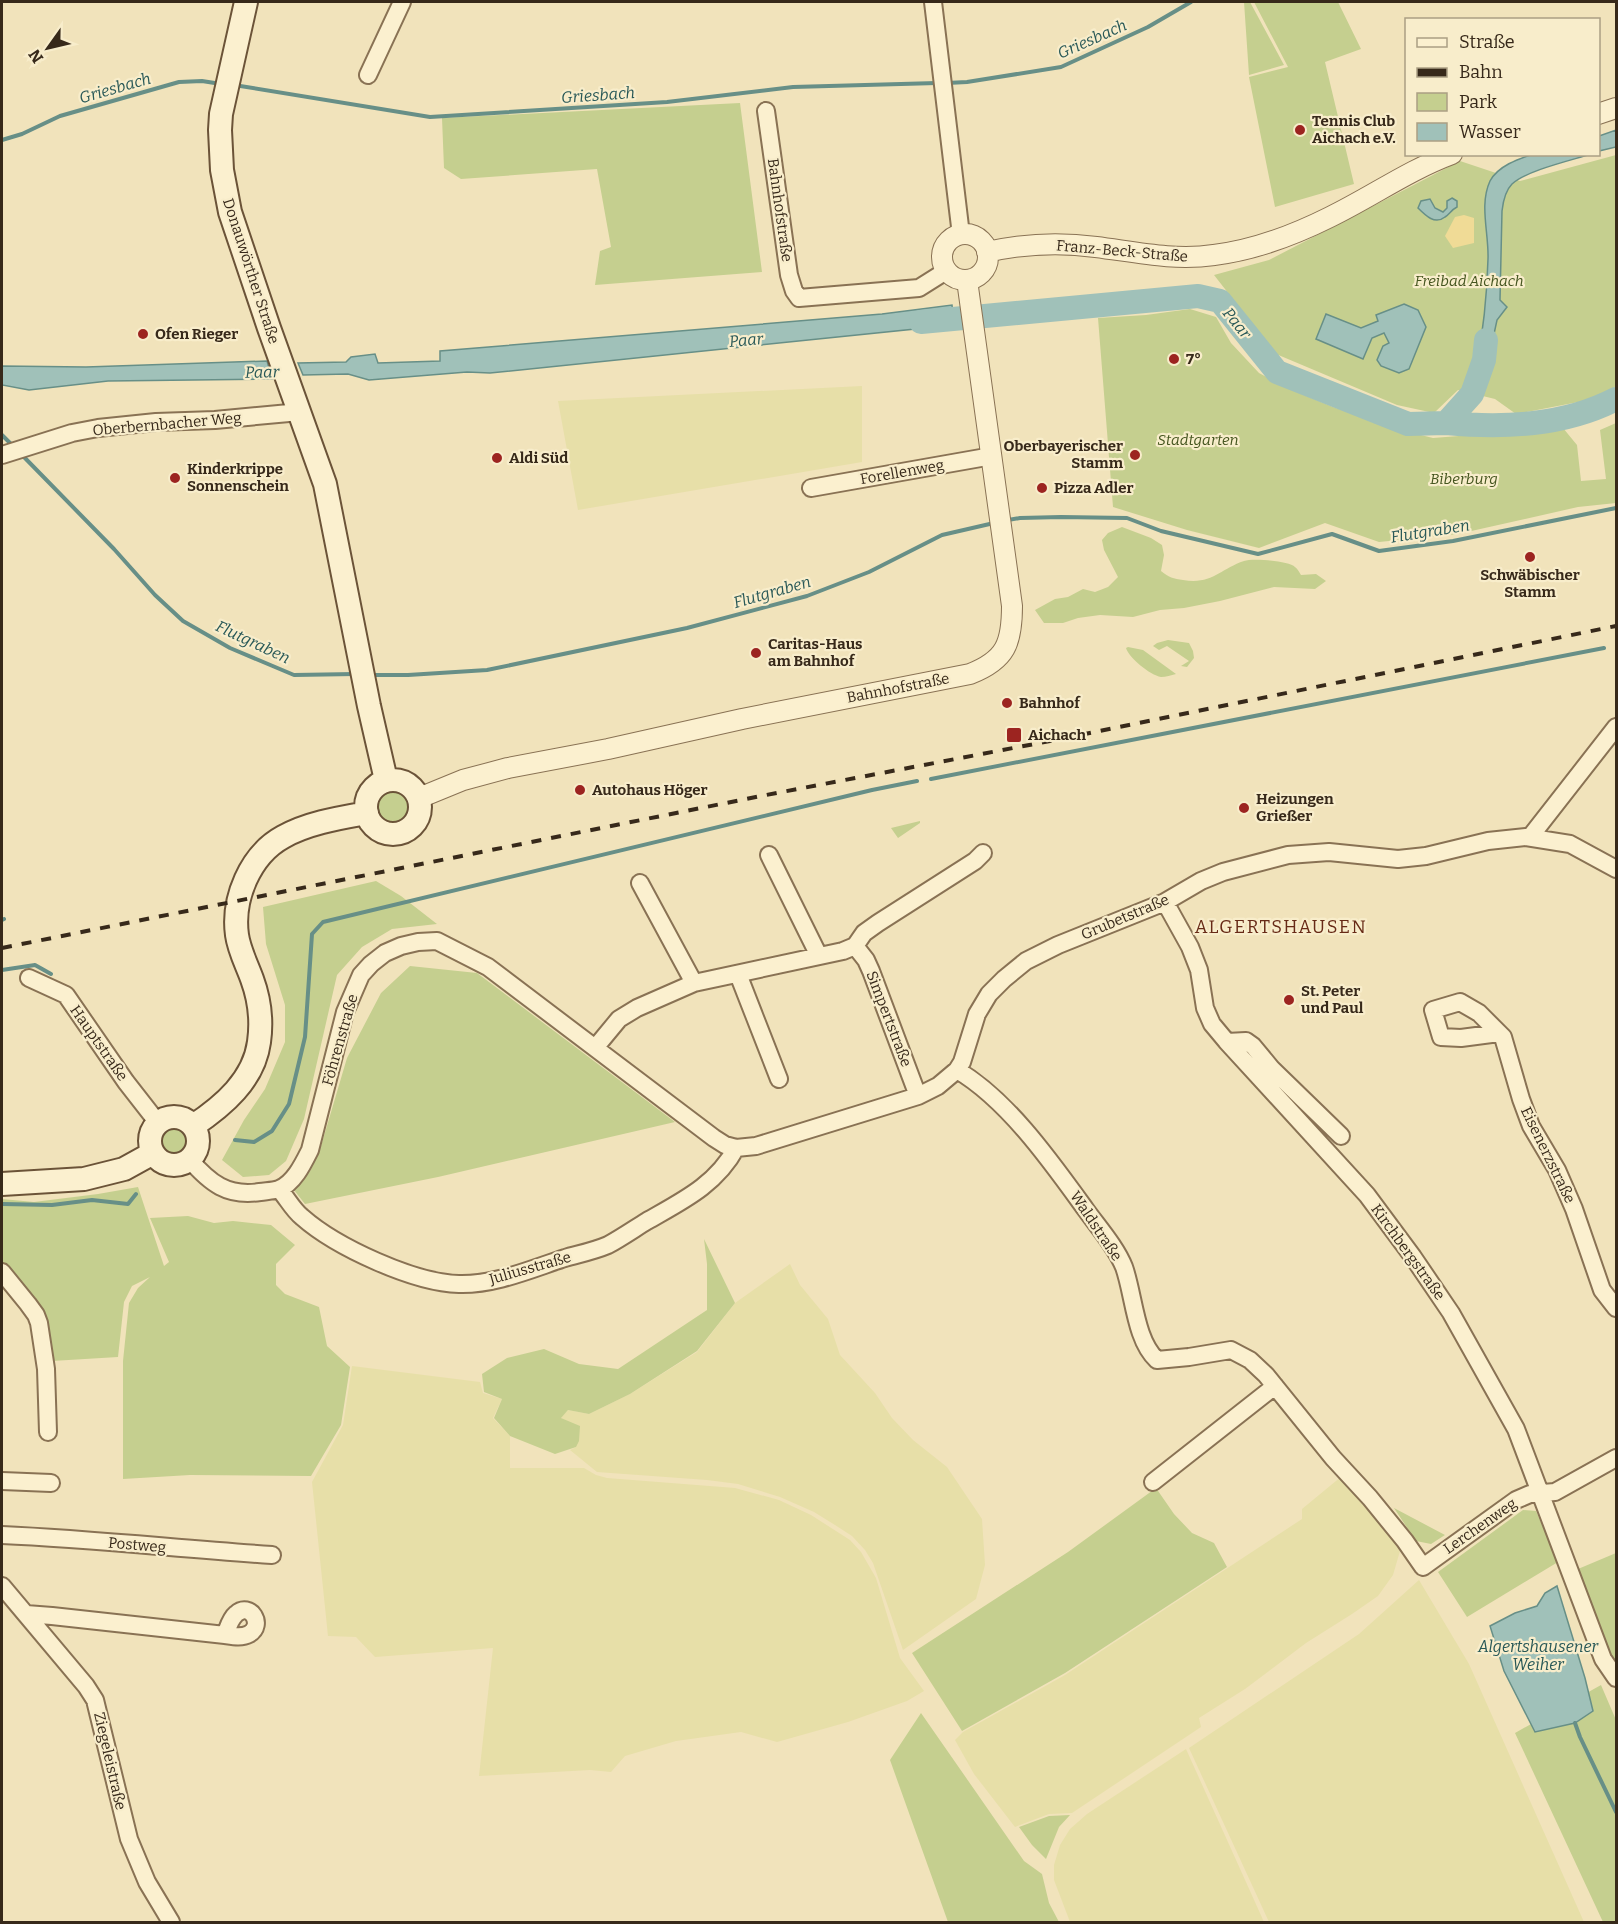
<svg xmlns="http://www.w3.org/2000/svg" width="1618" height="1924" font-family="Bitter,serif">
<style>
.farmland{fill:#e7dfa8}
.green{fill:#c5cf8f}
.sand{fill:#f0db96}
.water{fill:#a0c1b9;stroke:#678f87;stroke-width:1.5}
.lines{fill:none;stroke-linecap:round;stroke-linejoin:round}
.stream{stroke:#678f87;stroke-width:4}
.river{stroke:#a0c1b9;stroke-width:24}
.minor-casing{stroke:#897254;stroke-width:20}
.tertiary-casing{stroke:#897254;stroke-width:22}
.secondary-casing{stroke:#6b5338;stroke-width:26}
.minor{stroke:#fbf0cf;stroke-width:16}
.tertiary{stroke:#fbf0cf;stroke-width:20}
.secondary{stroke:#fbf0cf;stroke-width:22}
.rail{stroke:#37291a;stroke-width:4;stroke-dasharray:10 10;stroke-linecap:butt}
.poi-dot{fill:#9c2420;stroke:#f8edcb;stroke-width:2}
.labels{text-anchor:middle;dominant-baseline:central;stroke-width:4.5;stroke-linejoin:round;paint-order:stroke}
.poi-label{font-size:15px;font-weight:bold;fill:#37291a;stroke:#f8edcb;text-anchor:start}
.street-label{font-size:15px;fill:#37291a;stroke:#f8edcb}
.park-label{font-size:15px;font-style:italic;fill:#45551f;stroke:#f8edcb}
.water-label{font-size:16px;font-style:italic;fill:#285857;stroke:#f8edcb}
.quarter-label{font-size:18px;letter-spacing:1.5px;fill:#672a16;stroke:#f8edcb}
</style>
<rect width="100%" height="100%" fill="#f1e3bb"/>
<!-- farmland -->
<path class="farmland" d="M862,386V462L578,510L558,401Z
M790,1264L800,1285L828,1319L840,1355L875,1393L892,1418L913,1440L947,1467L982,1519L985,1565L976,1599L903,1650L873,1563L865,1550L852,1536L835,1525L814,1512L780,1497L738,1484L707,1480L597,1472L570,1450L576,1447L561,1417L568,1410L589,1414L630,1394L697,1352L735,1303Z
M352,1366L480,1382L483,1393L502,1399L493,1418L510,1436V1468H584L596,1475L607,1478L735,1488L779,1500L811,1515L850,1540L861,1552L876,1578L900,1658L924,1691L907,1701L848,1722L777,1742L741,1732L676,1741L625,1756L611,1772L590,1770L479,1776L493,1648L375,1657L356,1637L328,1636L312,1482L343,1425Z
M1342,1476L1400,1545V1551L1393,1575L1378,1596L1352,1614L1306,1643L1245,1689L1199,1718L1201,1727L1072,1813L1049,1814L1015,1827L974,1774L955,1740L963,1732L1065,1675L1302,1519V1509Z
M1419,1580L1469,1664L1584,1922H1269L1189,1748L1359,1634Z
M1186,1749L1264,1922H1070L1054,1880V1865L1060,1845L1070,1829L1087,1814Z"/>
<!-- green -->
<path class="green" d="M1244,2H1250L1284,65L1249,75Z
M1254,2H1338L1361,49L1325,62L1354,184L1275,207L1249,77L1288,67Z
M740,103L762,272L595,285L600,251L611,247L597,169L461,179L444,168L442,118Z
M1616,155V386L1599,398L1516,414L1495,399L1458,390L1434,413L1397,405L1276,354L1214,275L1269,260L1460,161L1520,181Z
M1190,309L1216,317L1231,343L1259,373L1287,388L1333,407L1393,428L1433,438L1563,428L1577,445L1581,481L1606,479L1600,430L1616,423V503L1578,507L1458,534L1379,542L1325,523L1259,548L1187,530L1113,507L1098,318L1146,315Z
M1122,527L1151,538L1162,545L1164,555L1161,571C1168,577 1174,579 1183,580C1212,585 1220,569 1244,561C1253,558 1289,561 1295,567C1298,569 1299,572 1301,575L1316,574L1326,581L1315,589L1274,587L1220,601L1184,608L1160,610L1133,617L1100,615L1078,618L1063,623H1044L1035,610L1055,599L1068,597L1083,589L1095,592L1108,587L1118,577L1104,550L1102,540L1108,533Z
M1168,640L1189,643L1193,651L1194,658L1187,667L1181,666L1189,661L1167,646L1159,650L1153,646L1157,643Z
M1128,647L1143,650L1176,674C1171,675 1166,677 1161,677C1150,675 1129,658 1126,648Z
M377 807a16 16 0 1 1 32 0a16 16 0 1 1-32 0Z
M920,821V823L898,838L891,828Z
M376,881L401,896L437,924L392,929L362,947L337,975L304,1119L286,1161L269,1175L243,1177L222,1160L244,1120L265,1089L285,1042V1005L266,944L263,907Z
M410,966L477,973L675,1122L438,1177L305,1204L294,1190L310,1171L321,1146L347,1058L381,993Z
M156 1141a18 18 0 1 1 36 0a18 18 0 1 1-36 0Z
M138,1187L164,1266L169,1262L150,1218L188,1216L214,1223L233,1221L271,1225L295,1245L276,1264V1285L285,1294L319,1307L327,1346L350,1367L341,1425L311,1476L190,1475L123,1479V1361L129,1303L138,1288L150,1277L132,1286L124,1302L118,1357L52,1361L44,1312L2,1262V1199L34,1202L98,1194Z
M704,1239L735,1303L697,1351L630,1394L589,1414L568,1410L561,1418L580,1426L579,1441L576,1447L555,1454L510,1436L494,1418L502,1399L484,1392L482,1374L507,1358L544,1349L579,1364L618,1369L707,1310V1264Z
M1156,1488L1174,1514L1192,1533L1214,1543L1227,1567L1065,1673L962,1731L912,1653L1068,1552Z
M1394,1508L1445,1535L1431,1544L1416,1541Z
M1523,1510L1536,1511L1558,1562L1467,1617L1438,1572Z
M1616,1553V1666L1614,1665L1578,1569Z
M1601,1685L1616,1720V1922H1603L1515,1733Z
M921,1713L1024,1861L1042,1874L1049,1903L1059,1922H948L890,1760Z
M1070,1815L1059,1827L1046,1859L1032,1845L1019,1827L1049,1816Z"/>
<!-- sand -->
<path class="sand" d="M1464,215L1474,218V243L1453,248L1445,236L1455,217Z"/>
<!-- water -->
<path class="water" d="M1616,130V147L1599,151V136Z
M1533,154L1588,155C1568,161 1526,171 1512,184C1506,190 1503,202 1502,211L1500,300L1507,307L1497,320L1486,371L1476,369C1483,333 1487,296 1488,259C1489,233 1479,205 1490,181C1498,166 1518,159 1533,154Z
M1452,198L1457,201V207C1451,210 1450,214 1445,217C1435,225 1426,216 1418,208L1421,201L1430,199L1435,208L1443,212L1447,208V201Z
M1404,304L1418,310L1426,327L1409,369L1399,373L1381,366L1377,360L1383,346L1389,343L1384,333L1372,338L1363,359L1316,339L1326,314L1361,328L1378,321L1376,315Z
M952,305L954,325L490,373L467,372L369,380L348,374L303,375L298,363L346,362L351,357L375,354L378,363L440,361V351L882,314Z
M267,361L272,379L108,381L29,390L2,385V366L86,367Z
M1557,1586L1585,1678L1593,1711L1575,1723L1535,1732L1504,1671L1490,1626L1515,1613L1537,1606L1545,1593Z"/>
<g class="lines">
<!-- stream -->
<path class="stream" d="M947,83L967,82L1061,67L1148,27L1191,2
M234,85L430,117L667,102L793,87L937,83
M2,140L22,134L60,116L179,82L202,81L221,84
M2,435L12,445
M22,455L114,549L155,595L183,621L230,648L294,675L355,674
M1008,520L1020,518L1061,517L1127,518L1161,531L1258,554L1332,534L1379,551L1453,541L1616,508
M371,675H408L487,670L687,628L807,596L869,572L942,535L994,523
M931,779L1604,648
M2,920L4,919
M2,970L35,965L51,974
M235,1140L254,1142L272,1131L289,1104L305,1037L312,934L323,922L872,790L917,781
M2,1204L52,1205L92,1200L128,1204L136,1194
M1575,1723L1580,1737L1616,1812"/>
<!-- river -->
<path class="river" d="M921,322L1198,296L1220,301L1277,372L1408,424L1446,423L1472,394L1484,360L1486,340
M1446,423C1504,428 1564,426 1616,399"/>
<defs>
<path id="minor" d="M933,2L961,235
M368,75L402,2
M766,111L789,275L794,291L799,298L919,288L946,271
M2,455L72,433L98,428L156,422L215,420L300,412
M811,488L992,456
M1530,837L1616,727
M769,855L819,956
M640,883L694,983
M1165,902L1190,947L1199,970L1205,1008L1212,1024L1227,1042L1367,1195L1413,1257L1451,1313L1516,1429L1603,1659L1616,1678
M855,946L864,933L878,923L975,861L983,853
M738,974L779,1079
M29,978L66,995L126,1082L158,1123
M1499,1033L1461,1038L1441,1037L1433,1010L1460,1002L1479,1013L1503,1037L1521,1099L1531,1126L1557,1170L1574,1209L1602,1290L1616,1308
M1227,1042L1246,1041L1253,1046L1272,1069L1341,1136
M595,1048L619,1019L637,1008L694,983L843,951L855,946L866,960L871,971L918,1096
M957,1070C1008,1100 1052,1163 1086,1210C1099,1228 1116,1247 1124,1267C1134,1295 1135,1340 1157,1360L1189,1357L1231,1350L1250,1360L1266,1375L1333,1458L1370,1498L1405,1541L1423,1567L1516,1500L1530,1494L1555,1492L1616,1458
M189,1159C210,1183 227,1197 260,1192C266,1191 273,1191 279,1189C294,1183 303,1164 310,1150L345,1012L361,975L371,964L385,953L401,946L418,942L437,941L488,967L714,1138L725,1145L736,1148L756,1146L918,1096L938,1086L957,1070L962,1062L977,1014L989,994L1004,979L1026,961L1058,945L1165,902L1201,881L1223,872L1288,855L1329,852L1398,859L1426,856L1488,841L1526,837L1570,844L1616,869
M279,1189C287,1198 293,1210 302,1217C336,1247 414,1283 459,1284C495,1285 531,1269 565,1258C579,1254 594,1251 608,1245C621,1238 634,1229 647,1221C682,1201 716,1185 736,1148
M2,1272L28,1304L36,1315L39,1323L46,1369L48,1432
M2,1481L51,1483
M1153,1482L1275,1386
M2,1535C92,1539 182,1549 272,1555
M2,1586L86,1686L95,1700L129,1839L147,1882L171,1922
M26,1614L52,1616L225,1635C232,1636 242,1638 249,1634C265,1625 250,1601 236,1614C230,1619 228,1628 225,1635"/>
<path id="tertiary" d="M1598,114L1616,108
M942 257a23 23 0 1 1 46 0a23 23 0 1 1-46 0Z
M987,252C1022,244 1060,242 1096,247C1135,252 1174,261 1214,255C1255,250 1294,235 1330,217C1373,196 1407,171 1452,154
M419,798L463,780L508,768L608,749L742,719L970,674C1006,660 1012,643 1012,606L967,280"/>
<path id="secondary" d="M246,2L221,114L220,130L222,170L230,212L269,328L325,484L369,706L386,780
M366 807a27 27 0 1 1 54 0a27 27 0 1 1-54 0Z
M150 1141a24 24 0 1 1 48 0a24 24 0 1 1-48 0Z
M193,1126C223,1106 254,1080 259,1042C262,1021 259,998 252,979C247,965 239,950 237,935C232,899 250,855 283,837C308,823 339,818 367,813
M2,1184L84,1179L124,1169L153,1153"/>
</defs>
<!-- minor casing -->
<use href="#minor" class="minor-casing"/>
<!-- tertiary casing -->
<use href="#tertiary" class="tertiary-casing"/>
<!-- secondary casing -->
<use href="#secondary" class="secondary-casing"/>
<!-- minor -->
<use href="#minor" class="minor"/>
<!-- tertiary -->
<use href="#tertiary" class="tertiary"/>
<!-- secondary -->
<use href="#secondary" class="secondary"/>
<!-- rail -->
<path class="rail" d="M2,948L766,795L1050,741L1616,626"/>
</g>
<!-- markers -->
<g class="poi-dot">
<circle cx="1300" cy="130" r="6"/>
<circle cx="143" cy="334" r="6"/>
<circle cx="1174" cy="359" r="6"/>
<circle cx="1135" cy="455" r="6"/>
<circle cx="497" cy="458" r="6"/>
<circle cx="175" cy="478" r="6"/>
<circle cx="1042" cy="488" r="6"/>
<circle cx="1530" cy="557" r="6"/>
<circle cx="756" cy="653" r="6"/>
<circle cx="1007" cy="703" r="6"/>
<rect x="1006" y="727" width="16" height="16" rx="3"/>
<circle cx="580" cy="790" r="6"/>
<circle cx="1244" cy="808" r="6"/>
<circle cx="1289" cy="1000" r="6"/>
</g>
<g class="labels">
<!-- poi labels -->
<g class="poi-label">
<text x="1312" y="121">Tennis Club<tspan x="1312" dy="17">Aichach e.V.</tspan></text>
<text x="155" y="334">Ofen Rieger</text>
<text x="1186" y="359">7°</text>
<text x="1123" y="446" text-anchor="end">Oberbayerischer<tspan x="1123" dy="17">Stamm</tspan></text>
<text x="509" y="458">Aldi Süd</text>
<text x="187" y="469">Kinderkrippe<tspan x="187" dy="17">Sonnenschein</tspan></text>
<text x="1054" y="488">Pizza Adler</text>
<text x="1530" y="575" text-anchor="middle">Schwäbischer<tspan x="1530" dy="17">Stamm</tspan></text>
<text x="768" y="644">Caritas-Haus<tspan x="768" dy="17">am Bahnhof</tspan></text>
<text x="1019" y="703">Bahnhof</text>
<text x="1028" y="735">Aichach</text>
<text x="592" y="790">Autohaus Höger</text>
<text x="1256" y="799">Heizungen<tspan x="1256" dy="17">Grießer</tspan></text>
<text x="1301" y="991">St. Peter<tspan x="1301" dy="17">und Paul</tspan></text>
</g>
<!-- street labels -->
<g class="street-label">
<text transform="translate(780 210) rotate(82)">Bahnhofstraße</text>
<text transform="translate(1122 251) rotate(5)">Franz-Beck-Straße</text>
<text transform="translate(251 271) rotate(72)">Donauwörther Straße</text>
<text transform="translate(167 424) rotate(-5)">Oberbernbacher Weg</text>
<text transform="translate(902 472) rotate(-10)">Forellenweg</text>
<text transform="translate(898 688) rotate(-11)">Bahnhofstraße</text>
<text transform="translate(1125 917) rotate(-23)">Grubetstraße</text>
<text transform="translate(889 1019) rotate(69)">Simpertstraße</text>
<text transform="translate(340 1040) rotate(-74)">Föhrenstraße</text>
<text transform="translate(99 1043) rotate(55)">Hauptstraße</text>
<text transform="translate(1548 1155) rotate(64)">Eisenerzstraße</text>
<text transform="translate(1096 1226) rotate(56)">Waldstraße</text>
<text transform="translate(1408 1252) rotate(54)">Kirchbergstraße</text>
<text transform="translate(530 1268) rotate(-16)">Juliusstraße</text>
<text transform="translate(1480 1526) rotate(-35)">Lerchenweg</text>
<text transform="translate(137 1545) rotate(5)">Postweg</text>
<text transform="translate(110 1761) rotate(77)">Ziegeleistraße</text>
</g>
<!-- park labels -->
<g class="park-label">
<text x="1469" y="281">Freibad Aichach</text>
<text x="1198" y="440">Stadtgarten</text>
<text x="1464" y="479">Biberburg</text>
</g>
<!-- water labels -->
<g class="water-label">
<text transform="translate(1092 39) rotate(-24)">Griesbach</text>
<text transform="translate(115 88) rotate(-16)">Griesbach</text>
<text transform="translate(598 95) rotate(-4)">Griesbach</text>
<text transform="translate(1237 323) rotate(51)">Paar</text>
<text transform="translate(746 340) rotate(-5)">Paar</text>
<text transform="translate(262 372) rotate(-1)">Paar</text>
<text transform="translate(1430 531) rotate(-9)">Flutgraben</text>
<text transform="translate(772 592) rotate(-16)">Flutgraben</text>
<text transform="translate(253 642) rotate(25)">Flutgraben</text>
<text x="1538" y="1646">Algertshausener<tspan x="1538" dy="18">Weiher</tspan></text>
</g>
<!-- quarter labels -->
<g class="quarter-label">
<text x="1281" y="927">ALGERTSHAUSEN</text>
</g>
</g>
<!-- border -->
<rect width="1618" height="1924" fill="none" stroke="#37291a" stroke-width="6"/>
<!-- legend -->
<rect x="1405" y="18" width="195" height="138" fill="#f8edcb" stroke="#ab9f84" stroke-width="1.5"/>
<rect x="1417" y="38" width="30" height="9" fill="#fbf0cf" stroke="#ab9f84" stroke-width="1.5"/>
<text x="1459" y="48" font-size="18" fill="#37291a">Straße</text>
<rect x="1417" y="68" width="30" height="9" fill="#37291a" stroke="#ab9f84" stroke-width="1.5"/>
<text x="1459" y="78" font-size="18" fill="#37291a">Bahn</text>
<rect x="1417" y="93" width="30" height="18" fill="#c5cf8f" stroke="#ab9f84" stroke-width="1.5"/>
<text x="1459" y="108" font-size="18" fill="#37291a">Park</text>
<rect x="1417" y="123" width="30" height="18" fill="#a0c1b9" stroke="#ab9f84" stroke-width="1.5"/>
<text x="1459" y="138" font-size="18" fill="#37291a">Wasser</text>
<!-- north arrow -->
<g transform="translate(48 48) rotate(236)" stroke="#f8edcb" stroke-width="4.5" paint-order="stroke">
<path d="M0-4.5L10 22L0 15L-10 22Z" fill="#37291a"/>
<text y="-9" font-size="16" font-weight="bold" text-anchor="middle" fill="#37291a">N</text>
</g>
</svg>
